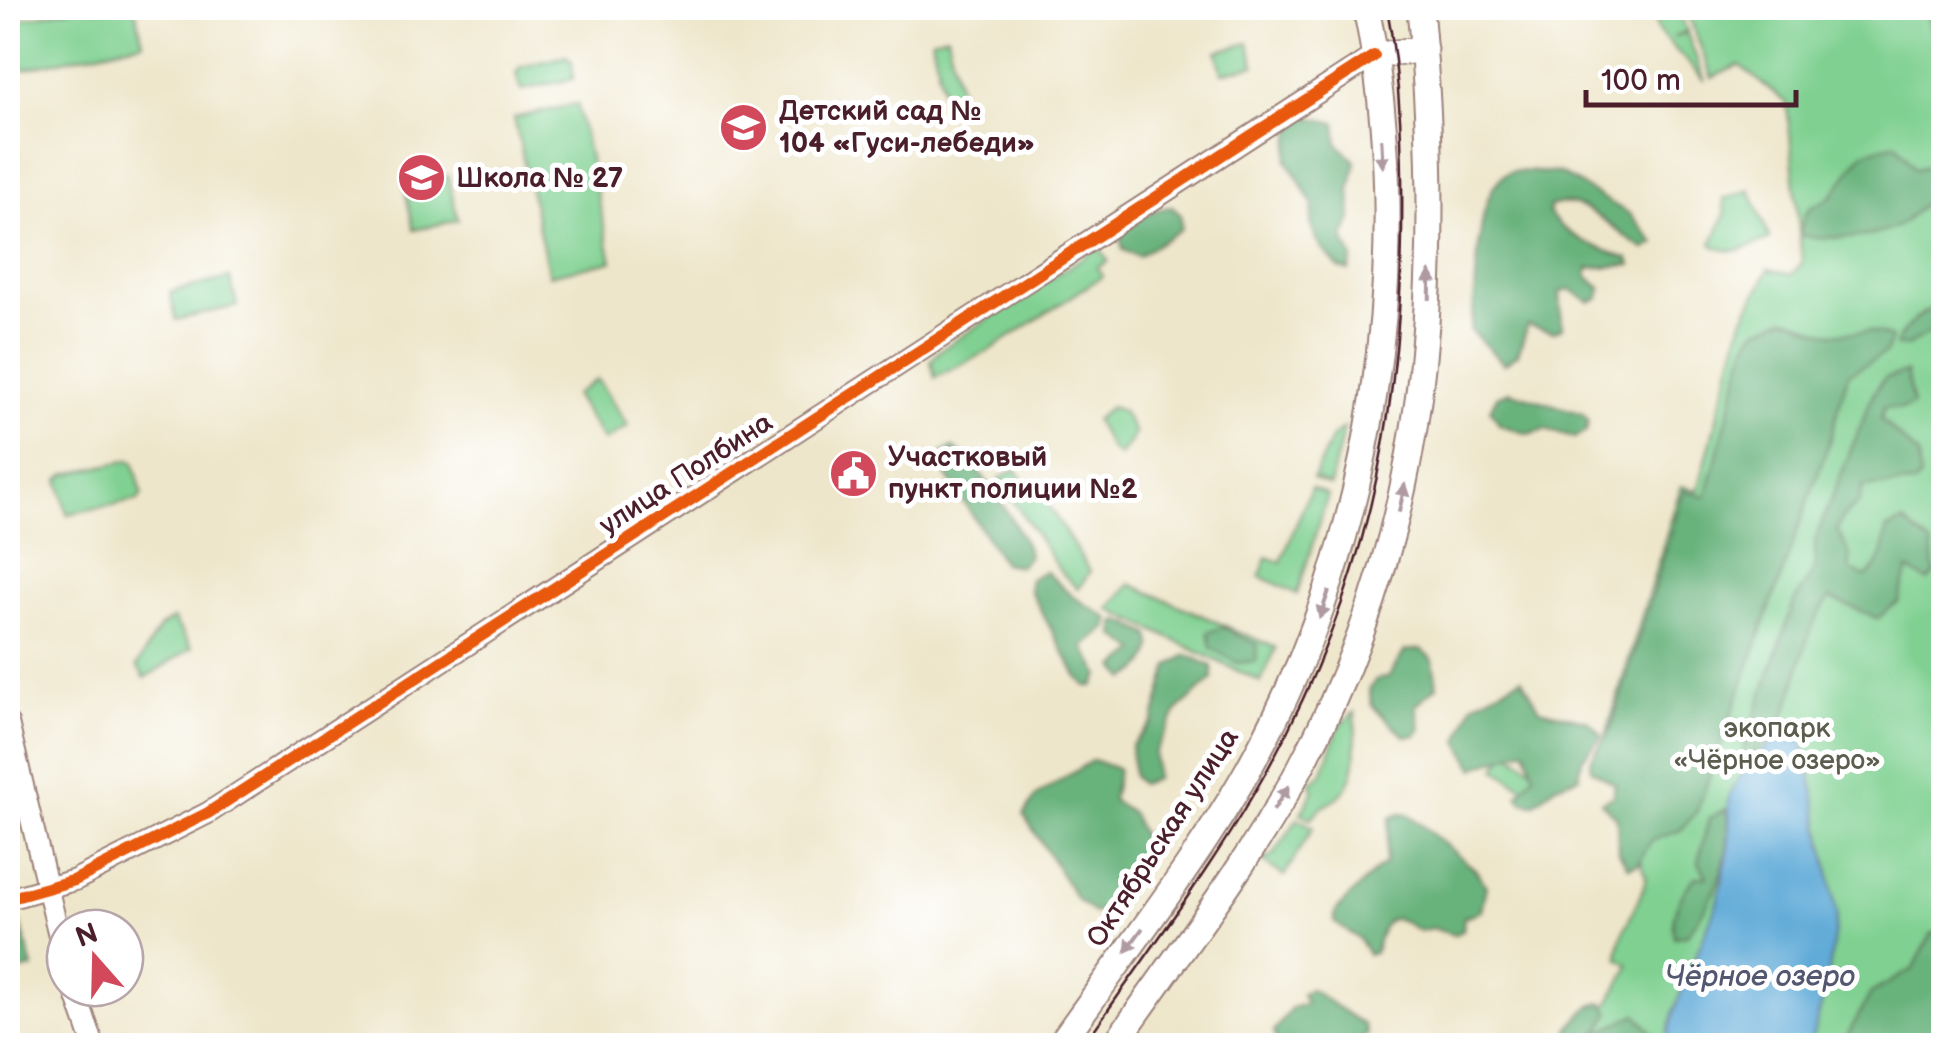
<svg xmlns="http://www.w3.org/2000/svg" width="1951" height="1053" font-family="'Balsamiq Sans',sans-serif">
<style>
.green{fill:#7fd091;stroke:#64785e;stroke-width:2.5}
.forest{fill:#67b27b;stroke:#586853;stroke-width:2.5}
.water{fill:#60abd8;stroke:#556582;stroke-width:2.5}
.lines{fill:none;stroke-linecap:round;stroke-linejoin:round}
.minor-casing{stroke:#9c827a;stroke-width:24}
.major-casing{stroke:#9c827a;stroke-width:29}
.minor{stroke:#fff;stroke-width:20}
.major{stroke:#fff;stroke-width:25}
.tram{stroke:#4a1f2b;stroke-width:2.5}
.cycleway-casing{stroke:#fff;stroke-width:19}
.cycleway{stroke:#e8590c;stroke-width:12}
.oneway{fill:#ae9aa0}
.labels{text-anchor:middle;dominant-baseline:central;stroke-width:10;stroke-linejoin:round;paint-order:stroke}
.poi-label{font-size:28px;font-weight:bold;fill:#4a1f2b;stroke:#fff;text-anchor:start}
.street-label{font-size:28px;fill:#4a1f2b;stroke:#fff}
.park-label{font-size:28px;fill:#5d5d4f;stroke:#fff}
.water-label{font-size:30px;font-style:italic;fill:#535770;stroke:#fff}
</style>
<rect width="100%" height="100%" fill="#fff"/>
<filter id="ink" filterUnits="userSpaceOnUse"><feTurbulence type="fractalNoise" baseFrequency=".01" numOctaves="2"/><feDisplacementMap in="SourceGraphic" scale="20" xChannelSelector="R" yChannelSelector="G"/><feConvolveMatrix kernelMatrix="1 2 1 2 8 2 1 2 1" color-interpolation-filters="sRGB"/></filter>
<filter id="wash" filterUnits="userSpaceOnUse"><feTurbulence type="fractalNoise" baseFrequency=".0048" numOctaves="4" result="noise"/><feDisplacementMap in="SourceGraphic" scale="40" xChannelSelector="R" yChannelSelector="G"/><feGaussianBlur stdDeviation="2.25" result="paint"/><feColorMatrix in="noise" values="0 0 0 0 0 0 0 0 0 0 0 0 0 0 0 0 0 1.4 0 .05"/><feComposite in="paint" operator="in"/></filter>
<g filter="url(#wash)">
<rect width="100%" height="100%" fill="#eee6ca"/>
<!-- green -->
<path class="green" d="M73,8H135L143,42L11,72L8,22Z
M1662,8H1678L1687,31L1673,37L1687,33L1705,81L1659,32L1656,22Z
M1686,8H1943V1045L1584,1046L1628,969V964L1618,958C1620,923 1639,912 1646,877L1604,742L1681,486L1698,490L1743,319L1769,269L1791,275L1802,263L1787,103L1739,65L1712,78Z
M947,35L959,91L943,94L932,39Z
M1249,43L1255,65L1222,73L1217,51Z
M566,56L572,61L573,79L522,90L516,74L520,67Z
M577,104L612,261L549,275L514,118Z
M448,176L458,220L414,230L404,186Z
M1750,190L1770,239C1750,247 1731,258 1712,244L1725,215L1724,199Z
M1099,247L1108,261L1097,268L1103,276L990,350L935,378L931,361L939,351Z
M230,278L237,306L176,320L170,292Z
M597,379L628,426L604,441L574,395Z
M1110,407L1122,411L1135,434L1120,456L1111,450L1095,420Z
M1344,428L1330,486L1313,479L1332,437Z
M129,460L134,462L142,494L138,500L67,514L59,480L64,475Z
M1016,469L1033,496L1040,492L1090,572L1078,589L1060,571L999,479Z
M1311,488L1328,495L1297,594L1260,576L1267,557L1281,562Z
M1130,584L1276,648L1261,682L1109,609Z
M173,619L192,648L145,678L137,666L159,628Z
M1355,712C1355,740 1362,777 1338,797C1331,804 1319,806 1311,819L1301,813L1314,789L1310,783L1322,774L1339,726Z
M1507,751L1550,780L1538,797L1496,769Z
M1298,818L1313,828L1284,876L1261,860L1273,856Z"/>
<!-- forest -->
<path class="forest" d="M1924,8H1938L1943,27V98C1934,63 1939,40 1924,8Z
M1305,116L1336,123L1338,144L1356,162L1350,190L1352,219L1344,238L1353,259L1349,271L1339,268L1320,246L1311,226L1313,204L1287,160L1293,127Z
M1896,143L1915,169L1936,164L1943,157V191C1923,197 1918,213 1901,224C1874,242 1830,238 1800,236C1805,194 1819,212 1834,193C1844,180 1853,165 1864,152Z
M1514,171L1560,173L1630,214L1655,243L1645,249C1618,237 1584,192 1550,206L1549,213C1567,238 1600,249 1629,259L1631,265L1588,268L1587,276L1602,289L1599,299L1590,302L1571,290L1560,292L1562,328L1553,332L1528,325L1518,354L1504,364L1470,330C1481,291 1470,179 1514,171Z
M1172,207L1181,215V229L1138,256L1123,250L1120,237C1131,221 1152,208 1172,207Z
M1943,304V325L1907,346H1896C1901,328 1926,308 1943,304Z
M1785,318C1801,319 1810,329 1825,332C1849,337 1867,325 1891,338L1886,353L1848,374L1828,445L1697,811L1681,830L1651,841L1638,864L1629,867L1618,852L1617,818L1601,802L1613,795L1615,784L1591,769L1590,761L1612,726L1684,490L1706,496L1747,344L1756,330Z
M1906,372L1913,405L1901,409L1884,407L1881,420L1918,455L1920,478L1914,484L1863,487L1858,504L1842,518L1837,530L1850,555V569L1865,577C1881,570 1885,546 1887,529L1904,522L1931,544L1935,573L1928,581L1908,570L1899,601L1878,618L1830,598C1784,655 1813,718 1739,763L1794,602L1815,569V540L1874,392L1885,378Z
M1509,391L1583,414L1588,420L1586,432L1575,438L1546,429L1528,434L1500,425L1490,409L1497,396Z
M953,448C976,459 1023,531 1029,556L1020,566L1003,563L942,468L941,454Z
M1045,571L1072,596L1110,619L1108,627L1084,647L1100,675L1094,686H1086L1077,676L1030,591V579Z
M1121,621L1149,634C1159,652 1142,672 1126,679L1116,667L1137,651L1115,635V623Z
M1223,627L1257,645L1256,661L1238,663L1211,648L1208,632Z
M1421,649L1433,660L1437,686L1416,705L1421,729L1416,735L1405,736L1372,706L1369,690L1376,680L1389,676L1405,651Z
M1187,655L1212,666L1213,679L1178,710L1155,752V779L1140,784L1133,776L1131,746L1153,722L1169,666Z
M1522,678L1540,709L1588,721L1602,735L1582,759L1579,777L1556,785L1534,804L1523,802L1518,795L1534,774L1526,749L1474,768L1459,741L1473,704Z
M1093,760L1118,769L1112,800L1132,814L1147,846C1144,866 1114,908 1094,913L1077,900L1024,815L1036,796Z
M1726,809C1736,855 1714,899 1687,935L1674,937C1669,916 1681,893 1695,877H1707L1698,861L1709,818Z
M1400,814L1409,815L1475,869L1486,886L1481,911L1464,917L1463,930L1455,935L1431,928L1420,931C1413,929 1404,920 1397,919C1381,916 1379,943 1374,953L1368,954L1359,939L1334,922L1335,912C1341,905 1379,866 1385,864L1390,818Z
M20,921L33,968L8,973V924Z
M1932,933L1943,937V1045H1842L1871,993L1913,969Z
M1310,989L1364,1025L1367,1035L1353,1045H1278L1274,1032L1291,1008L1306,1004L1302,994Z
M1603,1003L1610,1013L1600,1030L1583,1042L1570,1038L1569,1028L1590,1006Z
M1637,1014L1652,1033L1650,1045H1590L1599,1033Z"/>
<!-- water -->
<path class="water" d="M1782,731L1800,738L1807,754L1837,915L1827,985L1810,1045H1665L1674,1010L1717,903L1729,847V797L1740,776Z"/>
</g>
<g filter="url(#ink)">
<g class="lines">
<defs>
<path id="minor" d="M8,723L65,961
M8,899L75,880L208,813L1374,56
M74,988L94,1046"/>
<path id="major" d="M1374,56L1424,49
M1059,1046C1125,951 1200,859 1255,757C1374,539 1417,252 1366,8
M1114,1046C1177,954 1248,865 1300,768C1431,525 1445,276 1420,8"/>
</defs>
<!-- minor casing -->
<use href="#minor" class="minor-casing"/>
<!-- major casing -->
<use href="#major" class="major-casing"/>
<!-- minor -->
<use href="#minor" class="minor"/>
<!-- major -->
<use href="#major" class="major"/>
<!-- tram -->
<path class="tram" d="M1083,1046C1147,953 1217,862 1271,763C1363,592 1400,426 1402,233C1403,158 1401,82 1387,8"/>
<defs>
<path id="cycleway" d="M8,899L75,880L208,813L1374,56"/>
</defs>
<!-- cycleway casing -->
<use href="#cycleway" class="cycleway-casing"/>
<!-- cycleway -->
<use href="#cycleway" class="cycleway"/>
</g>
<!-- one-way arrows -->
<defs><path id="oneway-solid" d="M-6-.8H1V-3.2L6.5 0L1 3.2V.8H-6Z" transform="scale(2.5)"/></defs>
<g class="oneway">
<use href="#oneway-solid" transform="translate(1382 153) rotate(87)"/>
<use href="#oneway-solid" transform="translate(1430 285) rotate(-89)"/>
<use href="#oneway-solid" transform="translate(1402 498) rotate(-78)"/>
<use href="#oneway-solid" transform="translate(1324 605) rotate(109)"/>
<use href="#oneway-solid" transform="translate(1281 798) rotate(-58)"/>
<use href="#oneway-solid" transform="translate(1134 940) rotate(126)"/>
</g>
</g>
<!-- icons -->
<defs>
<symbol id="school-disc" viewBox="-11 -11 22 22"><circle r="9.5" fill="#d1495b" stroke="#fff"/><path d="M0-5L7-2L0 1L-7-2ZM-4 1L0 2.5L4 1V4Q0 6-4 4Z" fill="#fff"/></symbol>
<symbol id="civic-disc" viewBox="-11 -11 22 22"><circle r="9.5" fill="#d1495b" stroke="#fff"/><path d="M-.6-6.5H3V-4.5H.6V-3L4-1V1h2V6H-6V1h2V-1L-.6-3ZM-1.2 2.5V6h2.4V2.5Z" fill="#fff"/></symbol>
</defs>
<g fill-rule="evenodd">
<use href="#school-disc" x="716" y="100" width="55" height="55"/>
<use href="#school-disc" x="394" y="150" width="55" height="55"/>
<use href="#civic-disc" x="826" y="446" width="55" height="55"/>
</g>
<g class="labels">
<!-- poi labels -->
<g class="poi-label">
<text x="779" y="111">Детский сад №<tspan x="779" dy="32">104 «Гуси-лебеди»</tspan></text>
<text x="456" y="178">Школа № 27</text>
<text x="888" y="457">Участковый<tspan x="888" dy="32">пункт полиции №2</tspan></text>
</g>
<!-- street labels -->
<g class="street-label">
<text transform="translate(686 474) rotate(-33)">улица Полбина</text>
<text transform="translate(1163 838) rotate(-57)">Октябрьская улица</text>
</g>
<!-- park labels -->
<g class="park-label">
<text x="1777" y="728">экопарк<tspan x="1777" dy="32">«Чёрное озеро»</tspan></text>
</g>
<!-- water labels -->
<g class="water-label">
<text x="1760" y="977">Чёрное озеро</text>
</g>
</g>
<!-- margin -->
<rect width="1951" height="1053" fill="none" stroke="#fff" stroke-width="40"/>
<!-- north arrow -->
<g transform="translate(95 958) rotate(340)"><circle r="48" fill="#ffffff" stroke="#b7a5aa" stroke-width="2.5"/>
<path d="M0-8L18 38L0 25L-18 38Z" fill="#d1495b"/>
<text y="-15" font-size="28" font-weight="bold" text-anchor="middle" fill="#4a1f2b">N</text>
</g>
<!-- scale -->
<path d="M1586 90v15h210v-15" fill="none" stroke="#4a1f2b" stroke-width="5"/>
<text x="1601" y="90" font-size="30" fill="#4a1f2b" stroke="#ffffff" stroke-width="8" paint-order="stroke">100 m</text>
</svg>
